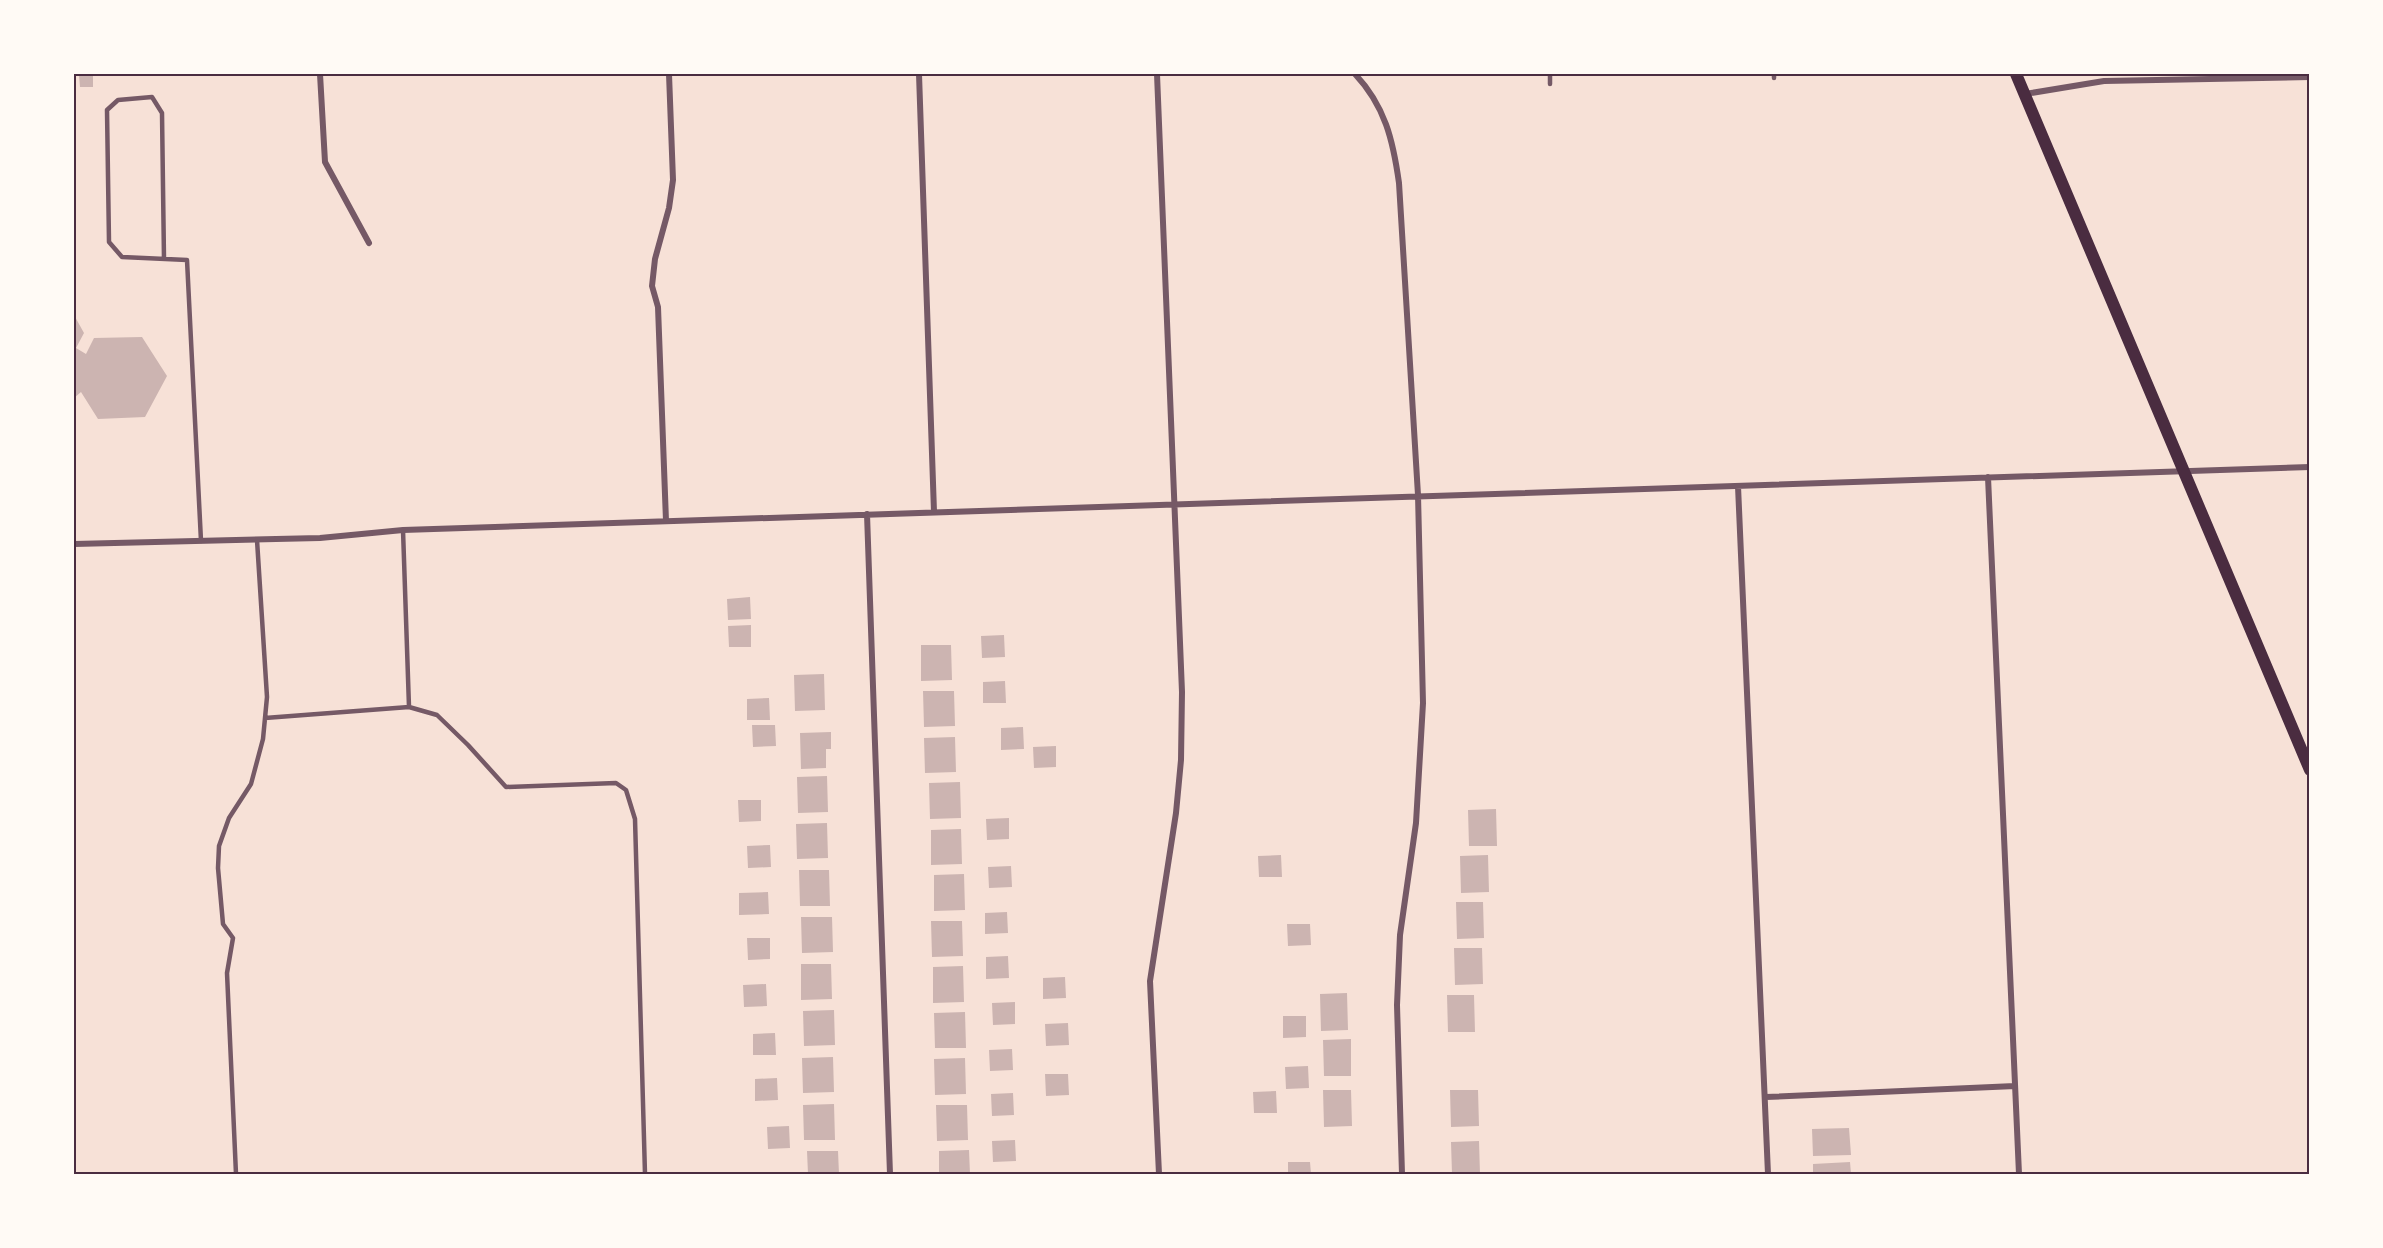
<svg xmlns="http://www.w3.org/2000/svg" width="2383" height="1248" font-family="Quicksand,sans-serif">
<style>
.building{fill:#ccb4b1}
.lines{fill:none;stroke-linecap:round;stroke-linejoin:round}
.service{stroke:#755966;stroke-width:4.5}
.minor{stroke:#755966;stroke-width:6}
.secondary{stroke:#4a2c40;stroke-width:12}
.neatline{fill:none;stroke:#4a2c40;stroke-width:2}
</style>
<rect width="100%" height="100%" fill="#f7e1d7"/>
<!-- building -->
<path class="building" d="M93,74V87H80L79,75Z
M74,315L84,333L76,348L86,354L94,338L142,337L167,376L145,417L98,419L81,392L74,398Z
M750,597L751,619L728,620L727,599Z
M751,625V647H729L728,626Z
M1004,635L1005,657L982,658L981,636Z
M921,645H951L952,680L921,681Z
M824,674L825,710L795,711L794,675Z
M1005,681L1006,703H983V682Z
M923,691H954L955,726L924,727Z
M769,698L770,720H747V699Z
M752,725H775L776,746L753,747Z
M1023,727L1024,749L1001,750V728Z
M831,732V749H826V768L801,769L800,733Z
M955,737L956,772L925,773L924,738Z
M1056,746V767L1034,768L1033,747Z
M827,776L828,812L798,813L797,777Z
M960,782L961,818L930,819L929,783Z
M738,800H761V821L739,822Z
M1496,809L1497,846H1469L1468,810Z
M1009,818V839L987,840L986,819Z
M827,823L828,858L797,859L796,824Z
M961,829L962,864L931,865V830Z
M770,845L771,867L748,868L747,846Z
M1281,855L1282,877H1259L1258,856Z
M1488,855L1489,892L1461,893L1460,856Z
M1011,866L1012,887L989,888L988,867Z
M799,870H829L830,906H800Z
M964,874L965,910L934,911V875Z
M768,892L769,914L739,915V893Z
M1456,902H1483L1484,938L1457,939Z
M1007,912L1008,933L985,934V913Z
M801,917H832L833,952L802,953Z
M931,921H962L963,956L932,957Z
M1287,924H1310L1311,945L1288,946Z
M747,938H770V959L748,960Z
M1454,948H1482L1483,984L1455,985Z
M1008,956L1009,978L986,979V957Z
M801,964H831L832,999L801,1000Z
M963,966L964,1002L933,1003V967Z
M1065,977L1066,998L1043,999V978Z
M766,984L767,1006L744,1007L743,985Z
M1347,993L1348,1030L1321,1031L1320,994Z
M1447,995H1474L1475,1032H1448Z
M1015,1002V1024L993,1025L992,1003Z
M834,1010L835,1045L804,1046L803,1011Z
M965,1012L966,1048H935L934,1013Z
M1283,1016H1306V1037L1283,1038Z
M1068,1023L1069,1045L1046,1046L1045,1024Z
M775,1033L776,1055H753V1034Z
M1351,1039V1076H1324L1323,1040Z
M1012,1049L1013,1070L990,1071L989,1050Z
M833,1057L834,1092L803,1093L802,1058Z
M965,1058L966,1094L935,1095L934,1059Z
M1308,1066L1309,1088L1286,1089L1285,1067Z
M1045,1074H1068L1069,1095L1046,1096Z
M777,1078L778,1100L755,1101V1079Z
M1323,1090H1351L1352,1126L1324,1127Z
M1450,1090H1478L1479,1126L1451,1127Z
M1276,1091L1277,1113H1254L1253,1092Z
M1013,1093L1014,1115L992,1116L991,1094Z
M834,1104L835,1140H804L803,1105Z
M936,1105H967L968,1140L937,1141Z
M789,1126L790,1148L768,1149L767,1127Z
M1849,1128L1851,1155L1813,1156L1812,1129Z
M1015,1140L1016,1161L993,1162L992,1141Z
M1479,1141L1480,1174H1452L1451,1142Z
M969,1150L970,1174H939V1151Z
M807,1151H838L839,1174H808Z
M1288,1162H1310L1311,1174H1288Z
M1850,1162L1851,1174H1813V1164Z"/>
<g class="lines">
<!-- service -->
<path class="service" d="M1550,74V84
M1774,74V78
M164,259L162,113L152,97L118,100L107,110L109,242L122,257L187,260L201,541
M403,530L409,707
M265,718L409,707L437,715L468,745L506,787L616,783L626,790L635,819L645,1174
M236,1174L227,973L233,938L223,924L218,868L219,846L229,818L251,784L263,739L267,697L257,540"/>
<!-- minor -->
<path class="minor" d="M320,74L325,162L369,243
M919,74L934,512
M1157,74L1182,692L1181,760L1176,813L1150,981L1159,1174
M1355,74C1385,106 1393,140 1399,183L1418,495L1423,703L1416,823L1400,935L1397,1005L1402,1174
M2025,94L2104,81L2310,77
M1988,477L2019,1174
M1738,486L1768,1174
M867,514L890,1174
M666,521L658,307L652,286L655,259L669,208L673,180L669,74
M74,544L320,538L403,530L2310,467
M1766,1097L2015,1086"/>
<!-- secondary -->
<path class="secondary" d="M2016,74L2310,770"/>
</g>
<!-- border -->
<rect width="2383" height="1248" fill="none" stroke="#fffaf5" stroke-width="150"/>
<rect x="75" y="75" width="2233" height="1098" class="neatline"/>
</svg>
